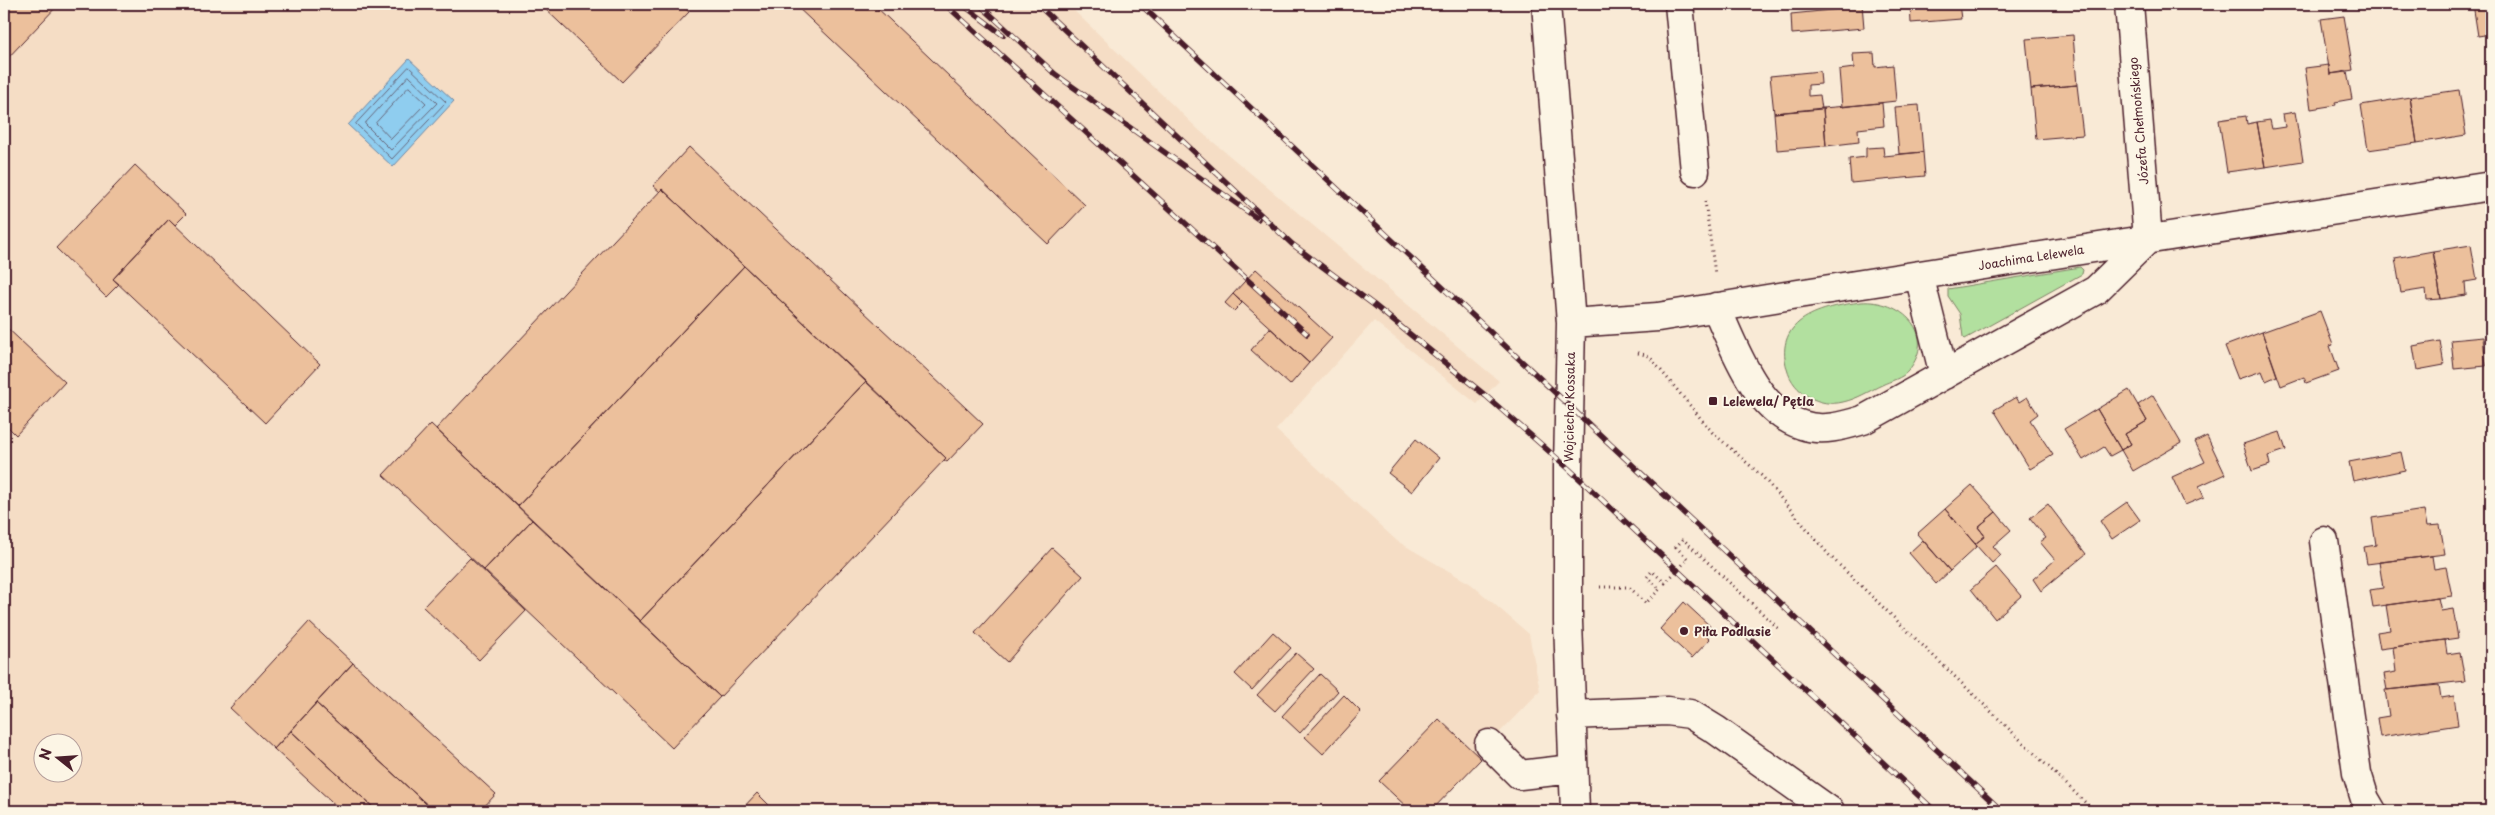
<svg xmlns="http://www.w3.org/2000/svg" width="2495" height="815" font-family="'Playpen Sans',sans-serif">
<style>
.built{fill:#f5ddc5;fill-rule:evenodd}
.green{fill:#b2e09f;stroke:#7e8065}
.water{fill:#8fcdef;stroke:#7387a1}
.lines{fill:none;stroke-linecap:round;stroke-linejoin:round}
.shore{stroke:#666579;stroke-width:1}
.building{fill:#ecc09c;stroke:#4a1f2b}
.minor-casing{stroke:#4a1f2b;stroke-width:31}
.path{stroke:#4a1f2b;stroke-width:3;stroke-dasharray:1 4;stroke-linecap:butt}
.minor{stroke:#fcf5e5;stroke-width:28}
.rail-casing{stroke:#4a1f2b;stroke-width:5.5}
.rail{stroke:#fcf5e5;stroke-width:4;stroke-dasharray:11;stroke-linecap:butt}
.poi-dot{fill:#4a1f2b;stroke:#fcf5e5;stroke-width:2}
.labels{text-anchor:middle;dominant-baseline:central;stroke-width:4;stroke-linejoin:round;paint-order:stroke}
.street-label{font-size:12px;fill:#4a1f2b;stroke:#fcf5e5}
.poi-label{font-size:12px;font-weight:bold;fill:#4a1f2b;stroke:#fcf5e5;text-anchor:start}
</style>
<rect width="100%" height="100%" fill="#f9ead6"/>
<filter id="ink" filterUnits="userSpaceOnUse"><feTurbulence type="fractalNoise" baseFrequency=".02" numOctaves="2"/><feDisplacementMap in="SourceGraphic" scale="10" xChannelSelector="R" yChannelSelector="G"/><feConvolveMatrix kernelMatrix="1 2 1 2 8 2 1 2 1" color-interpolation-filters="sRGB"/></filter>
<g filter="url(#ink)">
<!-- built -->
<path class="built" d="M4,4H1067L1200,131L1499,381L1477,404L1374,321L1276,430L1397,541L1471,584L1529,634L1540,691L1423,811H4ZM42,742H72V772H42Z"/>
<!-- green -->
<path class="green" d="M2080,267L2083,270L2082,274L1965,339L1963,337L1960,314L1948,296V289Z
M1861,302C1901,299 1939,334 1908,371C1903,378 1890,381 1882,385C1869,391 1857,399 1843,402C1820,408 1793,393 1787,369C1773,318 1823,307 1861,302Z"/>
<!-- water -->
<path class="water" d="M409,59L454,101L393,167L348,125Z"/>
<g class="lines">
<!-- shore -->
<path class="shore" d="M409,67L446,102L392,159L356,124Z
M409,76L437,103L391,150L365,124Z
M409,87L426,103L391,139L376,123Z"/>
</g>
<!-- building -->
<path class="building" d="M4,4H59L4,62Z
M540,4H680L689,12L622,82Z
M794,4H873L1085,205L1048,244Z
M1841,4H1862L1864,28L1792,34L1791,14L1841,9Z
M1910,4H1959L1961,19L1911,23Z
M2473,4H2491V34L2478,36Z
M2344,16L2353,70L2330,74L2321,19Z
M2073,35L2077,85L2031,89L2026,39Z
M1874,53L1875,67L1893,65L1896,101L1842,107L1839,70L1854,68L1853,54Z
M2329,65L2330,74L2347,72L2352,99L2335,102L2336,105L2311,109L2305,68Z
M1820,71L1821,84L1808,85V96L1820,95L1822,109L1774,113L1770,76Z
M2077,85L2083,135L2036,139L2031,89Z
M2459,90L2466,135L2417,143L2410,97Z
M2410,97L2417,143L2368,150L2361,105Z
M1882,103L1884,126L1858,129L1859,142L1826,146L1823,108Z
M1919,105L1923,152L1899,154L1895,107Z
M1823,108L1826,146L1777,150L1774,113Z
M2295,112L2303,161L2265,167L2257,122L2270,120L2272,129L2285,127L2283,114Z
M2246,116L2247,124L2257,122L2265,167L2227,172L2219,120Z
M689,147L983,424L947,462L944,460L946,458L744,266L662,189L660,192L653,186Z
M1883,147L1884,156L1923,152L1925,176L1851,183L1849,159L1866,157V148Z
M135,165L186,214L175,225L169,219L113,279L119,284L106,297L56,248Z
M662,189L744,266L518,506L436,429Z
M169,219L320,364L265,423L113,279Z
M2471,245L2477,280L2465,282L2466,295L2441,299L2433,251Z
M2433,251L2441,299L2427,300L2426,289L2401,293L2395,258Z
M744,266L866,381L640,621L518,506Z
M1256,269L1332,338L1309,363L1233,294Z
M1233,294L1242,303L1234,311L1225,303Z
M2320,311L2333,345L2330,346L2339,371L2306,383L2304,377L2281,386L2262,332Z
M4,325L65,382L16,435L4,423Z
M1270,328L1309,363L1290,385L1251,350Z
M2262,332L2277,376L2266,381L2262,371L2238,379L2225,346Z
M2483,337L2486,366L2454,369L2451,340Z
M2440,341L2444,365L2417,370L2413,346Z
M866,381L946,458L720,697L640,621Z
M2129,390L2147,421L2125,434L2131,444L2121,450L2097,409Z
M2153,395L2181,443L2133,471L2121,450L2131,444L2125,434L2147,421L2138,405Z
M2016,397L2019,402L2027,397L2038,414L2030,420L2053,455L2030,469L1994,410Z
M2097,409L2121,450L2110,456L2104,447L2083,460L2064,429Z
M431,424L532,520L484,570L383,475Z
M2280,432L2286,450L2268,456L2270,465L2252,471L2243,444Z
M2207,436L2225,474L2199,486L2204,497L2185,505L2172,477L2205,462L2195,442Z
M1416,439L1439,458L1412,492L1388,473Z
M2401,452L2405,470L2353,481L2349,462Z
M1972,485L1996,512L1978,527L1985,536L1975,544L1945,509Z
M2127,502L2140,520L2112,539L2100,521Z
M2048,504L2086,554L2041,591L2033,579L2055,560L2040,542L2046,538L2030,518Z
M1945,509L1977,546L1950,571L1917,534Z
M2424,510L2427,526L2440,525L2445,554L2367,564L2364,547L2376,545L2372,518Z
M1996,512L2011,530L1993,546L2001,555L1992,563L1975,544L1985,536L1978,527Z
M532,520L720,697L672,748L484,570Z
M1923,540L1950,571L1936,584L1909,553Z
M1052,548L1083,576L1007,662L975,633Z
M2432,556L2434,569L2446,567L2452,596L2373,607L2370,590L2383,588L2379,562Z
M470,558L526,611L479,660L423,607Z
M1996,567L2021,596L1995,619L1971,589Z
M2438,598L2441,611L2453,609L2458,638L2380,649L2377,632L2390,630L2386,605Z
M1684,602L1710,626L1704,633L1710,639L1692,658L1660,629Z
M309,622L353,663L274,749L230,708Z
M1273,632L1291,648L1252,690L1235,674Z
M2445,640L2447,654L2460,652L2465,681L2387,690L2384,674L2396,672L2393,647Z
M1296,653L1314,669L1275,711L1257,695Z
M353,663L496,794L480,811H434L316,703Z
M1320,674L1338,691L1300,733L1282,716Z
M2439,685L2441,698L2454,696L2458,725L2380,737L2377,718L2389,716L2385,690Z
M1344,695L1361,712L1323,754L1305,737Z
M316,703L434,811H377L291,731Z
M1439,719L1481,759L1431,811H1411L1379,781Z
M291,731L377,811H342L274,749Z
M757,793L775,811H740Z"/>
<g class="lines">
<defs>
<path id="minor" d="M1546,4L1571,323L1568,468V622L1575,811
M1679,4L1695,171
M2129,4L2148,239
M1919,275L1944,375
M1716,307C1734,347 1756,411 1802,425C1822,432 1843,426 1863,420L2096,290L2148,239
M1571,323L1658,317L1798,294L2491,186
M2324,541L2357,773L2365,799L2372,811
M1571,715L1667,711L1690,714L1716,730L1830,811
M1489,744L1520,775L1572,769"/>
</defs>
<!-- minor casing -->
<use href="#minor" class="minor-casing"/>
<!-- path -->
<path class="path" d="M1705,201L1715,274
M1638,353L1649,356L1712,432L1762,476L1829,555L2094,811
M1600,587H1629L1646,603L1660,589L1647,577L1652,571L1665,583L1688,559L1676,547L1683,539L1780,630"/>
<!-- minor -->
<use href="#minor" class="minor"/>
<defs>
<path id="rail" d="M945,4L1307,334
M962,4L1003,35
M979,4L1055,74L1258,219
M1037,4L1292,244L1374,305L1486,396L1568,468L1935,811
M1140,4L2002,811"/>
</defs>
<!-- rail casing -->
<use href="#rail" class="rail-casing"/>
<!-- rail -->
<use href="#rail" class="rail"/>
</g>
</g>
<!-- markers -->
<g class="poi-dot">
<rect x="1708" y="396" width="10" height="10" rx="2.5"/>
<circle cx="1684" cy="631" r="5"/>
</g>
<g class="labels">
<!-- street labels -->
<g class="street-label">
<text transform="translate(2138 121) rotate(-95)">Józefa Chełmońskiego</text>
<text transform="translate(2031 257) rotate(-9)">Joachima Lelewela</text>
<text transform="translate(1569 407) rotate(-89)">Wojciecha Kossaka</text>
</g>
<!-- poi labels -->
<g class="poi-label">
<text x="1723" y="401">Lelewela/ Pętla</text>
<text x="1694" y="631">Piła Podlasie</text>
</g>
</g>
<!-- margin -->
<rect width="2495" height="815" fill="none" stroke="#fcf5e5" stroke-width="20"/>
<rect x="10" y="10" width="2475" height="795" fill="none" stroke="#4a1f2b" stroke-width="2" filter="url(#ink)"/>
<!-- north arrow -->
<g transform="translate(58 758) rotate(287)"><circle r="24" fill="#fcf5e5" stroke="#b59f9b"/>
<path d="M0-4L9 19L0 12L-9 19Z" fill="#4a1f2b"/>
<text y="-8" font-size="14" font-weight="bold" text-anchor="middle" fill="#4a1f2b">N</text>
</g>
</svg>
